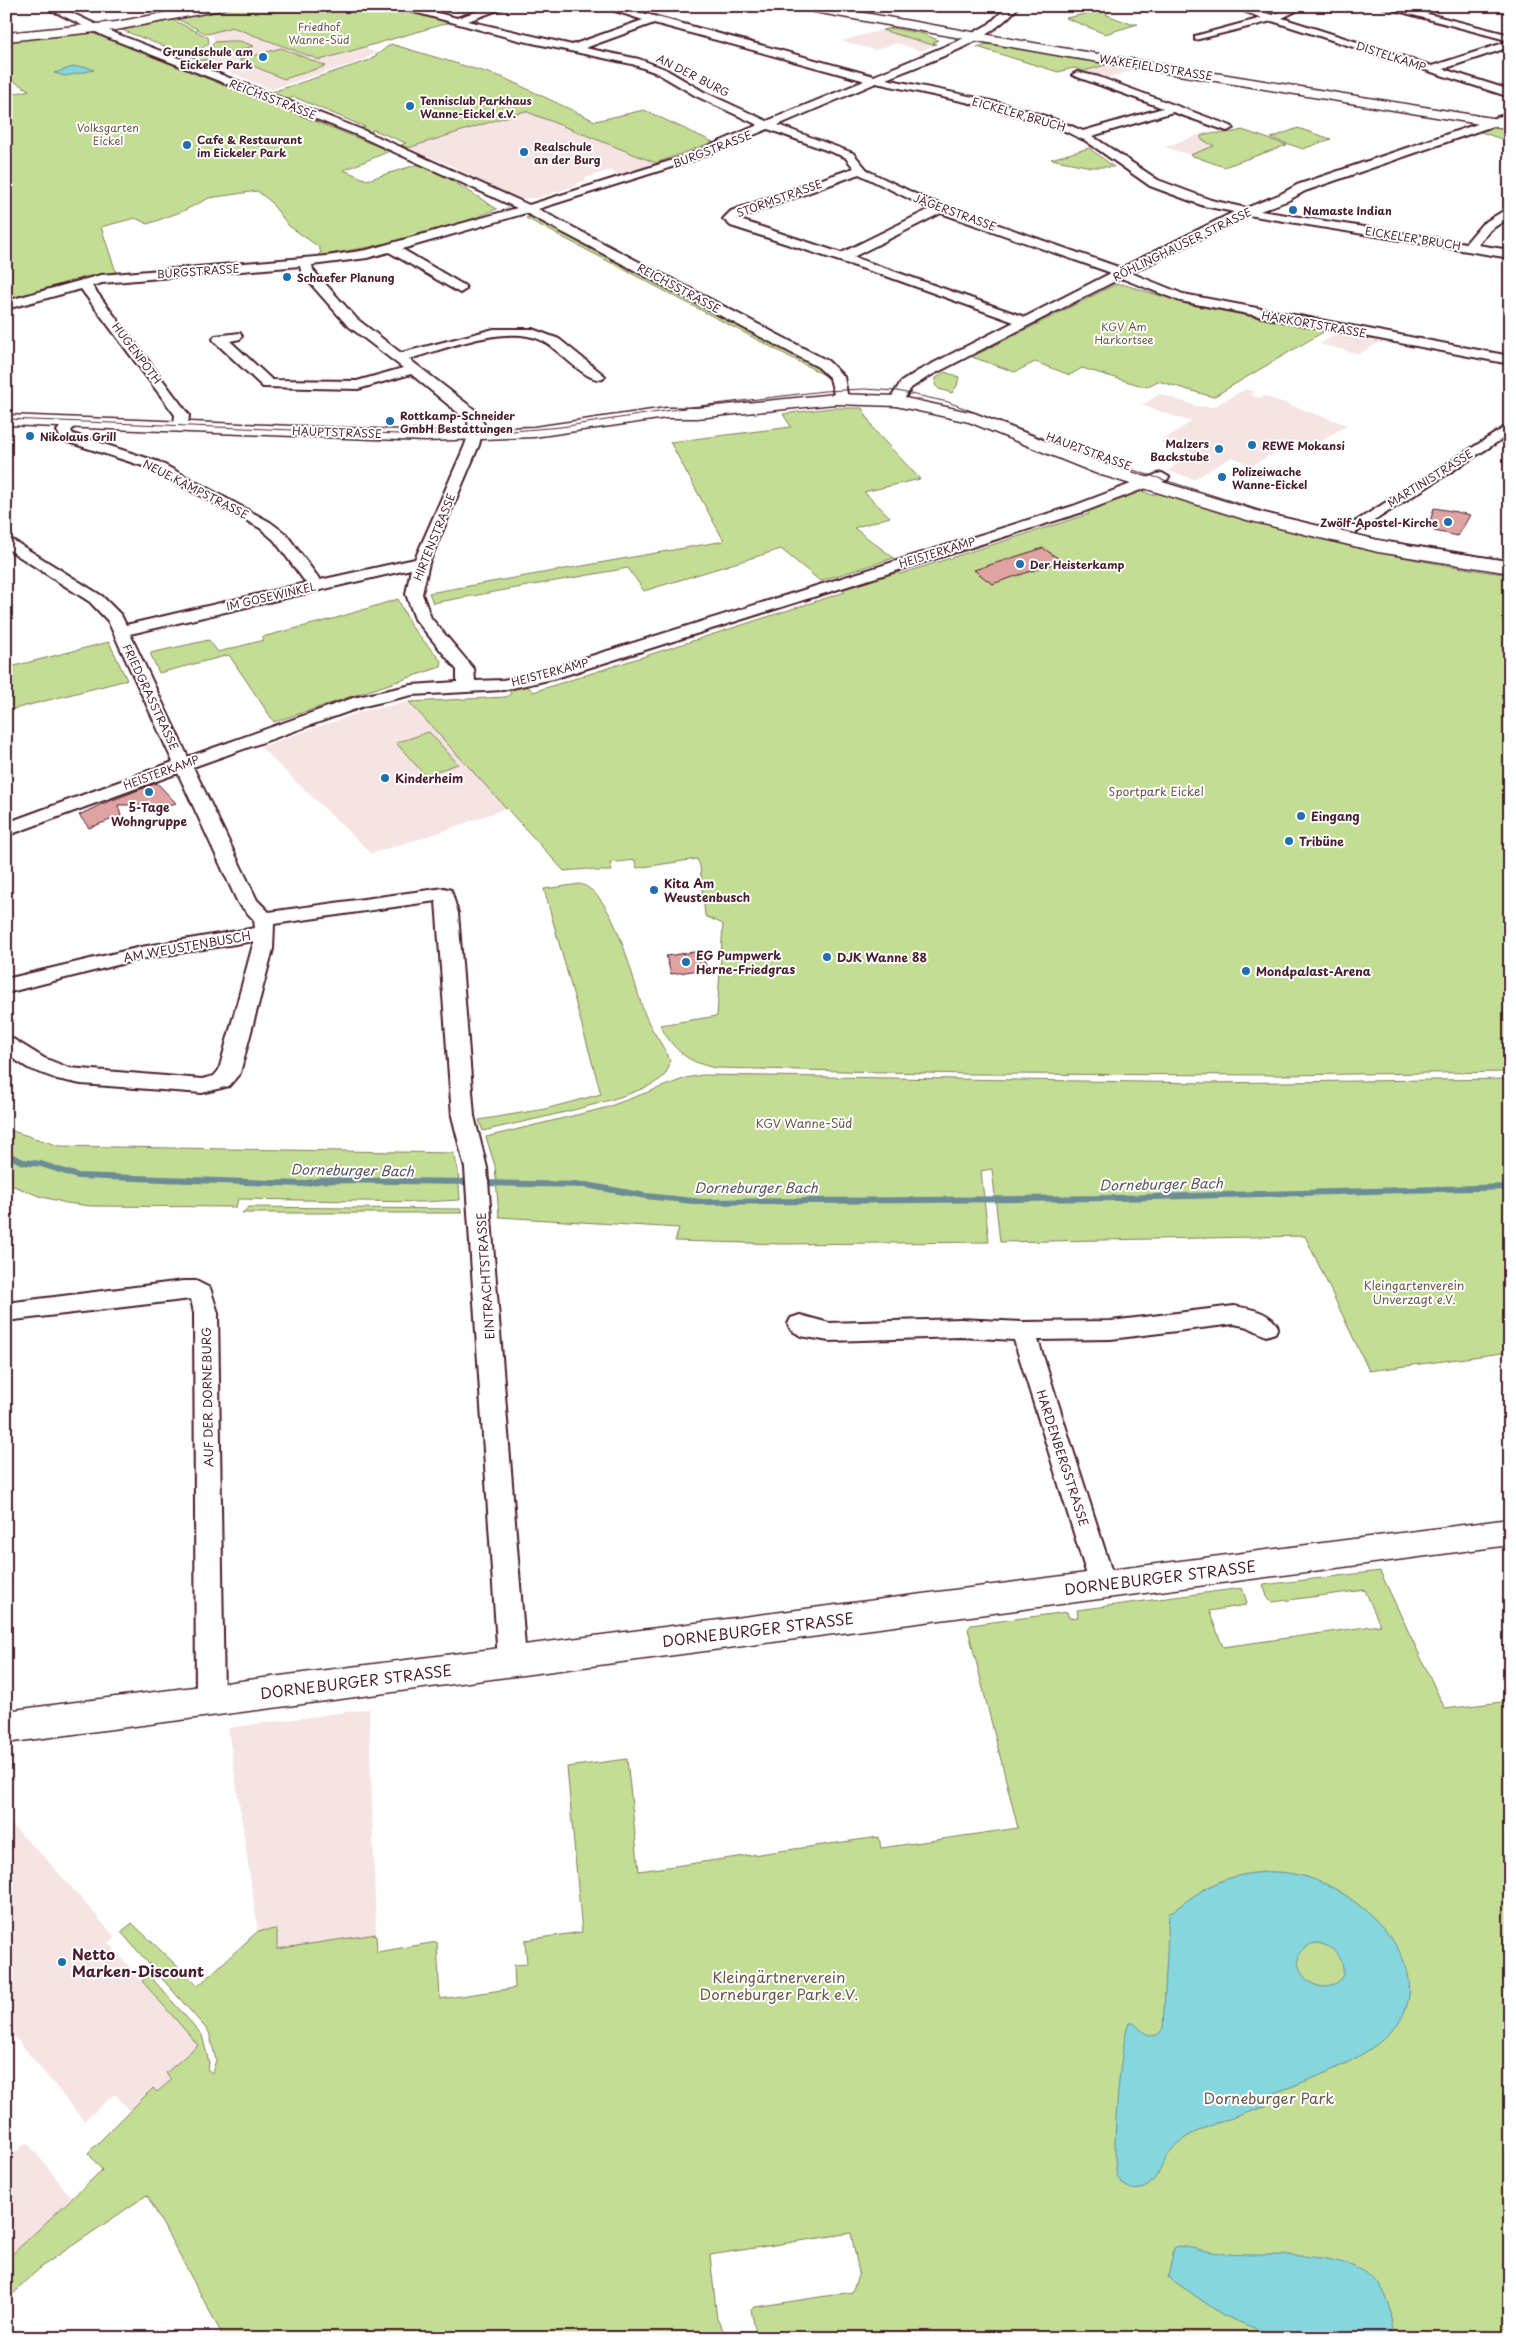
<svg xmlns="http://www.w3.org/2000/svg" width="1516" height="2344" font-family="'Playpen Sans',sans-serif">
<style>
.built{fill:#f5e4e3}
.green{fill:#c3dd94;stroke:#867e60}
.water{fill:#85d7dd;stroke:#6d8d96;fill-rule:evenodd}
.lines{fill:none;stroke-linecap:round;stroke-linejoin:round}
.stream{stroke:#6d8d96;stroke-width:6}
.building{fill:#dfa4a2;stroke:#4a1f2b}
.street-casing{stroke:#4a1f2b;stroke-width:4}
.secondary-casing{stroke:#4a1f2b;stroke-width:3}
.street{fill:#fff;fill-rule:evenodd}
.secondary{fill:#fff;fill-rule:evenodd}
.tram{stroke:#4a1f2b;stroke-width:1}
.poi-dot{fill:#1f6fb2;stroke:#fff;stroke-width:2}
.labels{text-anchor:middle;dominant-baseline:central;stroke-width:4;stroke-linejoin:round;paint-order:stroke}
.far-park-label{font-size:11px;fill:#6e584a;stroke:#fff}
.far-poi-label{font-size:11px;font-weight:bold;fill:#4a1f2b;stroke:#fff;text-anchor:start}
.far-street-label{font-size:11px;fill:#4a1f2b;stroke:#fff}
.poi-label{font-size:12px;font-weight:bold;fill:#4a1f2b;stroke:#fff;text-anchor:start}
.park-label{font-size:12px;fill:#6e584a;stroke:#fff}
.street-label{font-size:12px;fill:#4a1f2b;stroke:#fff}
.water-label{font-size:14px;font-style:italic;fill:#5c5660;stroke:#fff}
.near-street-label{font-size:15px;fill:#4a1f2b;stroke:#fff}
.near-poi-label{font-size:15px;font-weight:bold;fill:#4a1f2b;stroke:#fff;text-anchor:start}
.near-park-label{font-size:15px;fill:#6e584a;stroke:#fff}
</style>
<rect width="100%" height="100%" fill="#fff"/>
<filter id="ink" filterUnits="userSpaceOnUse"><feTurbulence type="fractalNoise" baseFrequency=".02" numOctaves="2"/><feDisplacementMap in="SourceGraphic" scale="10" xChannelSelector="R" yChannelSelector="G"/><feConvolveMatrix kernelMatrix="1 2 1 2 8 2 1 2 1" color-interpolation-filters="sRGB"/></filter>
<g filter="url(#ink)">
<!-- built -->
<path class="built" d="M232,27L320,60L363,47L377,53L358,62L272,89L201,61L253,46L240,41L214,42L213,37L207,34Z
M882,30L933,45L921,51L897,43L875,50L841,41Z
M1109,64L1138,69L1103,79L1084,71Z
M525,111L584,134L656,163L621,176L610,170L585,178L587,180L577,183L578,185L537,198L516,199L450,165L408,148Z
M1209,131L1213,132L1201,136V139L1215,146L1190,155L1165,147Z
M1337,334L1380,342L1359,354L1320,344Z
M1246,389L1255,392L1250,395L1259,398L1264,396L1347,425L1312,447L1294,441L1281,449L1285,451L1279,454L1274,453L1253,465L1232,457L1194,479L1168,471L1191,453L1160,442L1191,422L1142,405L1160,394L1196,406L1213,407Z
M409,702L506,808L438,833L370,854L369,851L260,747L364,711Z
M369,1709L376,1934L277,1949V1929L258,1931L228,1728Z
M6,1820L47,1860L115,1937L108,1943L198,2045L167,2073L171,2079L156,2092L152,2088L130,2111L115,2094L84,2121L6,2026Z
M27,2142L72,2198L6,2260V2161Z"/>
<!-- green -->
<path class="green" d="M244,6H370L380,10L394,9L451,22L320,60L232,27L207,34L177,19Z
M1104,10L1110,12L1106,13L1107,15L1131,24H1138L1105,34L1066,18Z
M173,20L208,37L209,43L199,51L186,55L122,30Z
M892,28L924,34L938,40L933,43L936,44L933,45L882,30Z
M92,33L390,151L344,170L367,180L419,164L437,171L497,209L459,224L387,244L317,256L321,252L319,247L289,226L269,200L257,191L209,198L183,211L148,224L135,218L101,227L116,272L85,277L6,300V96L29,90L6,77V40Z
M230,41H240L254,46L201,61L189,56L207,49L214,42Z
M391,44L502,77L595,121L644,110L713,142L656,163L525,111L408,148L401,145L406,143L374,130L368,132L359,129L365,127L294,97L286,100L269,93L370,60Z
M987,44L1109,64L1084,71L1074,68L1058,72L977,47Z
M281,48L326,66L284,79L239,60Z
M1298,128L1331,139L1303,149L1271,138Z
M1489,128L1510,130V142L1478,131Z
M1242,130L1287,145L1224,167L1190,155L1214,146L1201,139V136C1215,131 1227,135 1242,130Z
M1089,148L1114,167H1091L1051,159Z
M533,216L824,368L830,378L526,218Z
M1122,284L1187,304L1325,331L1213,397L1158,381L1146,387L1082,368L1070,375L1035,362L1015,372L972,357L1114,285Z
M945,372L959,377L957,386L952,393L939,389L935,385L936,378Z
M831,408H862L875,431L920,479L864,492L890,517L854,528L894,558L820,581L781,549L644,591L628,568L433,603L429,593L724,541L670,442L791,427L783,414Z
M1140,490L1152,495L1158,493C1276,531 1386,558 1510,575V1072L1280,1075L967,1074L716,1068C688,1063 673,1050 660,1025L717,1016L723,924L705,916L700,866L697,859L637,868L635,860L610,863L612,871H596L588,869L564,871L409,702L506,697L511,694L509,690L528,686L533,692L845,592L839,587L893,569L900,574L1089,514L1086,510Z
M398,599L411,626L442,662L441,667L274,722L229,655L159,673L150,653L209,640L218,652L264,640L262,637L333,619Z
M109,642L127,680L6,711V663L10,667Z
M429,732L458,764L425,775L396,743Z
M580,884C615,893 633,982 644,1012C650,1029 662,1043 670,1060C670,1066 667,1072 663,1077C639,1099 520,1122 483,1131L479,1120L545,1109L601,1094L544,889Z
M702,1075L1207,1083L1510,1079V1352L1369,1371L1305,1236L1000,1242L992,1169L981,1171L989,1242L782,1244L675,1241L679,1228L499,1217L495,1166L486,1137L605,1108L686,1078Z
M6,1129L60,1146L454,1153L458,1170L460,1200L422,1202L238,1199L236,1207L90,1206L66,1203L39,1196L6,1183Z
M249,1207L461,1209V1213H242Z
M1380,1571L1445,1709L1510,1701V2338H757L751,2310L755,2307L852,2292L859,2273L851,2233L710,2255L717,2319L727,2338H224L147,2195L41,2267L6,2301V2260L102,2170L88,2153L153,2088L157,2092L171,2080L166,2073L198,2045L142,1981L149,1975L202,2035L209,2063L207,2069L212,2073L216,2060L209,2032L121,1932L132,1923L198,1986L258,1931L277,1929V1949L376,1934L377,1952L437,1942L440,1999L515,1988L514,1965L527,1964L525,1940L582,1932L567,1767L627,1759L639,1871L879,1837L881,1848L1018,1828L968,1629L971,1625L1067,1612L1069,1618L1078,1617L1077,1610L1242,1588L1247,1602L1246,1605L1209,1611L1223,1647L1380,1625L1365,1590L1273,1602L1268,1599L1263,1585Z"/>
<!-- water -->
<path class="water" d="M73,67H87L94,70L65,76L54,73Z
M1264,1872C1285,1871 1304,1875 1323,1883C1367,1902 1430,1962 1403,2015C1381,2058 1304,2081 1262,2098L1266,2106C1241,2116 1197,2127 1178,2143C1163,2156 1158,2185 1141,2189C1131,2192 1120,2184 1117,2175C1111,2153 1120,2044 1129,2023H1134C1143,2032 1154,2044 1163,2028L1169,1914C1204,1888 1219,1876 1264,1872ZM1318,1943C1335,1947 1345,1958 1343,1975C1328,2002 1290,1978 1300,1952L1311,1944Z
M1179,2246C1196,2248 1212,2253 1228,2254C1275,2258 1367,2244 1388,2301C1393,2313 1393,2327 1387,2338H1277L1223,2315L1168,2277L1174,2248Z"/>
<g class="lines">
<!-- stream -->
<path class="stream" d="M6,1154L23,1162L41,1164L78,1176L301,1184L323,1180L473,1182
M482,1183L586,1185L646,1196L703,1202L1117,1198L1510,1187"/>
</g>
<!-- building -->
<path class="building" d="M1434,508L1452,511L1470,515L1458,536L1434,531L1435,526L1429,525Z
M1043,548L1062,561L992,584L974,570Z
M157,783L176,803L160,809L149,805H118L121,816L89,828L79,815L102,804Z
M701,951L707,969L671,974L666,956Z"/>
<g class="lines">
<defs>
<path id="street" d="M43,6H57L112,32L365,131L529,205L686,156L758,125L696,96L657,73L632,64L518,40L392,6H410L457,18L493,6H509L468,21L572,45L643,20L600,6H617L874,76L960,40L989,24L1008,6H1019C987,45 931,60 886,79C951,93 1022,103 1083,131L1163,108L1072,75L1077,72L1099,77L1231,126L1233,128L1227,131L1173,112L1092,136L1158,180L1211,200L1246,208L1281,194L1297,185L1510,113V120L1305,191L1289,200L1260,211L1466,243L1482,224L1510,207V217L1490,230L1478,245L1510,250V258L1248,215L1131,273L1183,294L1510,356V364L1180,301L1121,278L928,377L911,388L901,404H891L889,401L901,382L918,371L1014,322L889,277L731,226L723,219L731,211L854,168L845,157L768,129L694,160L538,209L828,361L844,377L848,399L846,402H836L830,378L818,367L526,213L402,249L465,286L466,289L460,293L389,252L367,258L312,265L313,270L357,319L401,353L494,329H532L559,339L605,376L603,379C586,383 559,349 543,341C506,323 446,349 409,359L475,410L484,424L479,445L429,563L422,594L431,618L474,669L475,681L503,680L543,671L1073,506L1157,474L1162,473L1169,477L1167,480L1083,512L553,679L503,690L412,695L364,706L193,767L257,900L269,912L444,888L451,890L458,913L474,1116L487,1168L526,1660L522,1669L512,1672L502,1669L498,1660L465,1168L452,1116L436,901L274,924L273,949L240,1073L229,1086L202,1093L81,1084L57,1079L28,1068L6,1054V1037L13,1039L44,1058L69,1068L202,1079L214,1076L219,1070L254,941L141,959L6,993V979L141,947L255,928L254,920L238,903L178,773L6,836V823L173,762L108,621L90,602L6,548V536L102,596L121,615L126,625L306,583L274,540L260,528L149,468L62,440L57,431L66,419H76L78,422L71,431L73,434L159,462L270,522L286,534L320,580L415,559L465,445L469,432L468,421L411,374L358,389L263,387L215,342L213,339L215,336L240,333L242,336L240,339L230,341L272,380L357,381L403,368L347,325L302,274L300,266L102,283L92,286L189,415L188,426L181,430L174,426L175,415L81,289L6,309V301L101,275L327,256L367,250L517,208L357,135L104,36ZM654,23L862,80L864,81L767,121L704,92L665,69L639,59L585,48ZM876,83L966,102L1052,125L1086,141L1150,186L1204,206L1234,212L1121,268L928,200L868,171L853,153L778,125ZM859,174L930,209L841,253L737,219ZM941,213L1106,271L1111,273L1025,317L853,257ZM411,569L406,594L415,619L457,670V682L412,685L353,698L188,757L130,634Z
M1230,6H1246L1272,15L1293,6H1307L1282,18L1432,66L1510,41L1379,6H1397L1510,35V47L1443,69L1510,90V97L1272,21L1195,40V36L1262,18Z
M1510,424V434L1355,533H1345L1342,530Z
M183,1281H196L210,1288L218,1313L224,1699L220,1708L210,1712L200,1708L196,1699L194,1313L191,1299L6,1321V1303Z
M1234,1306C1251,1309 1269,1311 1278,1327L1275,1333L1266,1336L1248,1327L1234,1324L1111,1339L1038,1340L1116,1585L1113,1593L1103,1596L1093,1593L1090,1585L1014,1340L960,1337L829,1341L801,1336L791,1330L788,1324L791,1318L800,1315L829,1323L960,1319L1023,1322L1111,1321Z"/>
<path id="secondary" d="M201,6H227L221,10L116,30L6,41V33L116,22Z
M797,6H825L1062,48L1510,121V129L1062,56L803,10Z
M835,394L896,396L974,413L1107,465L1260,512L1378,540L1510,561V573L1378,552L1247,520L1095,473L969,422L896,406L835,404L697,418H666L534,437L426,441L6,425V415L426,431L534,427L666,408H697Z
M1510,1519V1545L6,1743V1711Z"/>
</defs>
<!-- street casing -->
<use href="#street" class="street-casing"/>
<!-- secondary casing -->
<use href="#secondary" class="secondary-casing"/>
<!-- street -->
<use href="#street" class="street"/>
<!-- secondary -->
<use href="#secondary" class="secondary"/>
<!-- tram -->
<path class="tram" d="M6,419L399,434H476L561,427L691,407L824,391L864,389L897,391L948,402L1101,460L1266,512L1391,542L1510,561"/>
</g>
</g>
<!-- markers -->
<g class="poi-dot">
<circle cx="263" cy="57" r="5"/>
<circle cx="410" cy="106" r="5"/>
<circle cx="187" cy="145" r="5"/>
<circle cx="524" cy="152" r="5"/>
<circle cx="1293" cy="210" r="5"/>
<circle cx="287" cy="277" r="5"/>
<circle cx="390" cy="421" r="5"/>
<circle cx="30" cy="436" r="5"/>
<circle cx="1252" cy="445" r="5"/>
<circle cx="1219" cy="449" r="5"/>
<circle cx="1222" cy="477" r="5"/>
<circle cx="1448" cy="522" r="5"/>
<circle cx="1020" cy="564" r="5"/>
<circle cx="385" cy="778" r="5"/>
<circle cx="149" cy="792" r="5"/>
<circle cx="1301" cy="816" r="5"/>
<circle cx="1289" cy="841" r="5"/>
<circle cx="654" cy="890" r="5"/>
<circle cx="827" cy="957" r="5"/>
<circle cx="686" cy="962" r="5"/>
<circle cx="1246" cy="971" r="5"/>
<circle cx="62" cy="1962" r="5"/>
</g>
<g class="labels">
<!-- far-park labels -->
<g class="far-park-label">
<text x="319" y="26">Friedhof<tspan x="319" dy="13">Wanne-Süd</tspan></text>
<text x="108" y="127">Volksgarten<tspan x="108" dy="13">Eickel</tspan></text>
<text x="1124" y="326">KGV Am<tspan x="1124" dy="13">Harkortsee</tspan></text>
</g>
<!-- far-poi labels -->
<g class="far-poi-label">
<text x="253" y="51" text-anchor="end">Grundschule am<tspan x="253" dy="13">Eickeler Park</tspan></text>
<text x="420" y="100">Tennisclub Parkhaus<tspan x="420" dy="13">Wanne-Eickel e.V.</tspan></text>
<text x="197" y="139">Cafe &amp; Restaurant<tspan x="197" dy="13">im Eickeler Park</tspan></text>
<text x="534" y="146">Realschule<tspan x="534" dy="13">an der Burg</tspan></text>
<text x="1303" y="210">Namaste Indian</text>
<text x="297" y="277">Schaefer Planung</text>
<text x="400" y="415">Rottkamp-Schneider<tspan x="400" dy="13">GmbH Bestattungen</tspan></text>
<text x="40" y="436">Nikolaus Grill</text>
<text x="1209" y="443" text-anchor="end">Malzers<tspan x="1209" dy="13">Backstube</tspan></text>
<text x="1262" y="445">REWE Mokansi</text>
<text x="1232" y="471">Polizeiwache<tspan x="1232" dy="13">Wanne-Eickel</tspan></text>
<text x="1438" y="522" text-anchor="end">Zwölf-Apostel-Kirche</text>
<text x="1030" y="564">Der Heisterkamp</text>
</g>
<!-- far-street labels -->
<g class="far-street-label">
<text transform="translate(1391 56) rotate(18)">DISTELKAMP</text>
<text transform="translate(1156 67) rotate(9)">WAKEFIELDSTRASSE</text>
<text transform="translate(693 75) rotate(27)">AN DER BURG</text>
<text transform="translate(273 99) rotate(21)">REICHSSTRASSE</text>
<text transform="translate(1019 114) rotate(16)">EICKELER BRUCH</text>
<text transform="translate(712 149) rotate(-21)">BURGSTRASSE</text>
<text transform="translate(779 198) rotate(-20)">STORMSTRASSE</text>
<text transform="translate(955 212) rotate(20)">JÄGERSTRASSE</text>
<text transform="translate(1413 238) rotate(9)">EICKELER BRUCH</text>
<text transform="translate(1182 244) rotate(-26)">RÖHLINGHAUSER STRASSE</text>
<text transform="translate(198 271) rotate(-4)">BURGSTRASSE</text>
<text transform="translate(679 288) rotate(28)">REICHSSTRASSE</text>
<text transform="translate(1314 324) rotate(10)">HARKORTSTRASSE</text>
<text transform="translate(137 353) rotate(53)">HUGENPOTH</text>
<text transform="translate(337 432) rotate(2)">HAUPTSTRASSE</text>
<text transform="translate(1089 451) rotate(20)">HAUPTSTRASSE</text>
<text transform="translate(1430 478) rotate(-32)">MARTINISTRASSE</text>
<text transform="translate(196 489) rotate(27)">NEUE KAMPSTRASSE</text>
<text transform="translate(434 537) rotate(-68)">HIRTENSTRASSE</text>
<text transform="translate(937 552) rotate(-17)">HEISTERKAMP</text>
<text transform="translate(271 596) rotate(-13)">IM GOSEWINKEL</text>
<text transform="translate(550 672) rotate(-15)">HEISTERKAMP</text>
<text transform="translate(151 697) rotate(65)">FRIEDGRASSTRASSE</text>
<text transform="translate(161 772) rotate(-20)">HEISTERKAMP</text>
</g>
<!-- poi labels -->
<g class="poi-label">
<text x="395" y="778">Kinderheim</text>
<text x="149" y="807" text-anchor="middle">5-Tage<tspan x="149" dy="14">Wohngruppe</tspan></text>
<text x="1311" y="816">Eingang</text>
<text x="1299" y="841">Tribüne</text>
<text x="664" y="883">Kita Am<tspan x="664" dy="14">Weustenbusch</tspan></text>
<text x="696" y="955">EG Pumpwerk<tspan x="696" dy="14">Herne-Friedgras</tspan></text>
<text x="837" y="957">DJK Wanne 88</text>
<text x="1256" y="971">Mondpalast-Arena</text>
</g>
<!-- park labels -->
<g class="park-label">
<text x="1156" y="791">Sportpark Eickel</text>
<text x="804" y="1123">KGV Wanne-Süd</text>
<text x="1414" y="1285">Kleingartenverein<tspan x="1414" dy="14">Unverzagt e.V.</tspan></text>
</g>
<!-- street labels -->
<g class="street-label">
<text transform="translate(187 946) rotate(-10)">AM WEUSTENBUSCH</text>
<text transform="translate(485 1276) rotate(-94)">EINTRACHTSTRASSE</text>
<text transform="translate(207 1397) rotate(-91)">AUF DER DORNEBURG</text>
<text transform="translate(1063 1458) rotate(72)">HARDENBERGSTRASSE</text>
</g>
<!-- water labels -->
<g class="water-label">
<text transform="translate(352 1170) rotate(1)">Dorneburger Bach</text>
<text transform="translate(1161 1184) rotate(-1)">Dorneburger Bach</text>
<text x="756" y="1187">Dorneburger Bach</text>
</g>
<!-- near-street labels -->
<g class="near-street-label">
<text transform="translate(1160 1577) rotate(-7)">DORNEBURGER STRASSE</text>
<text transform="translate(758 1629) rotate(-7)">DORNEBURGER STRASSE</text>
<text transform="translate(356 1681) rotate(-7)">DORNEBURGER STRASSE</text>
</g>
<!-- near-poi labels -->
<g class="near-poi-label">
<text x="72" y="1953">Netto<tspan x="72" dy="17">Marken-Discount</tspan></text>
</g>
<!-- near-park labels -->
<g class="near-park-label">
<text x="779" y="1976">Kleingärtnerverein<tspan x="779" dy="17">Dorneburger Park e.V.</tspan></text>
<text x="1269" y="2097">Dorneburger Park</text>
</g>
</g>
<!-- margin -->
<rect width="1516" height="2344" fill="none" stroke="#fff" stroke-width="25"/>
<rect x="12" y="12" width="1491" height="2319" fill="none" stroke="#4a1f2b" stroke-width="2" filter="url(#ink)"/>
</svg>
